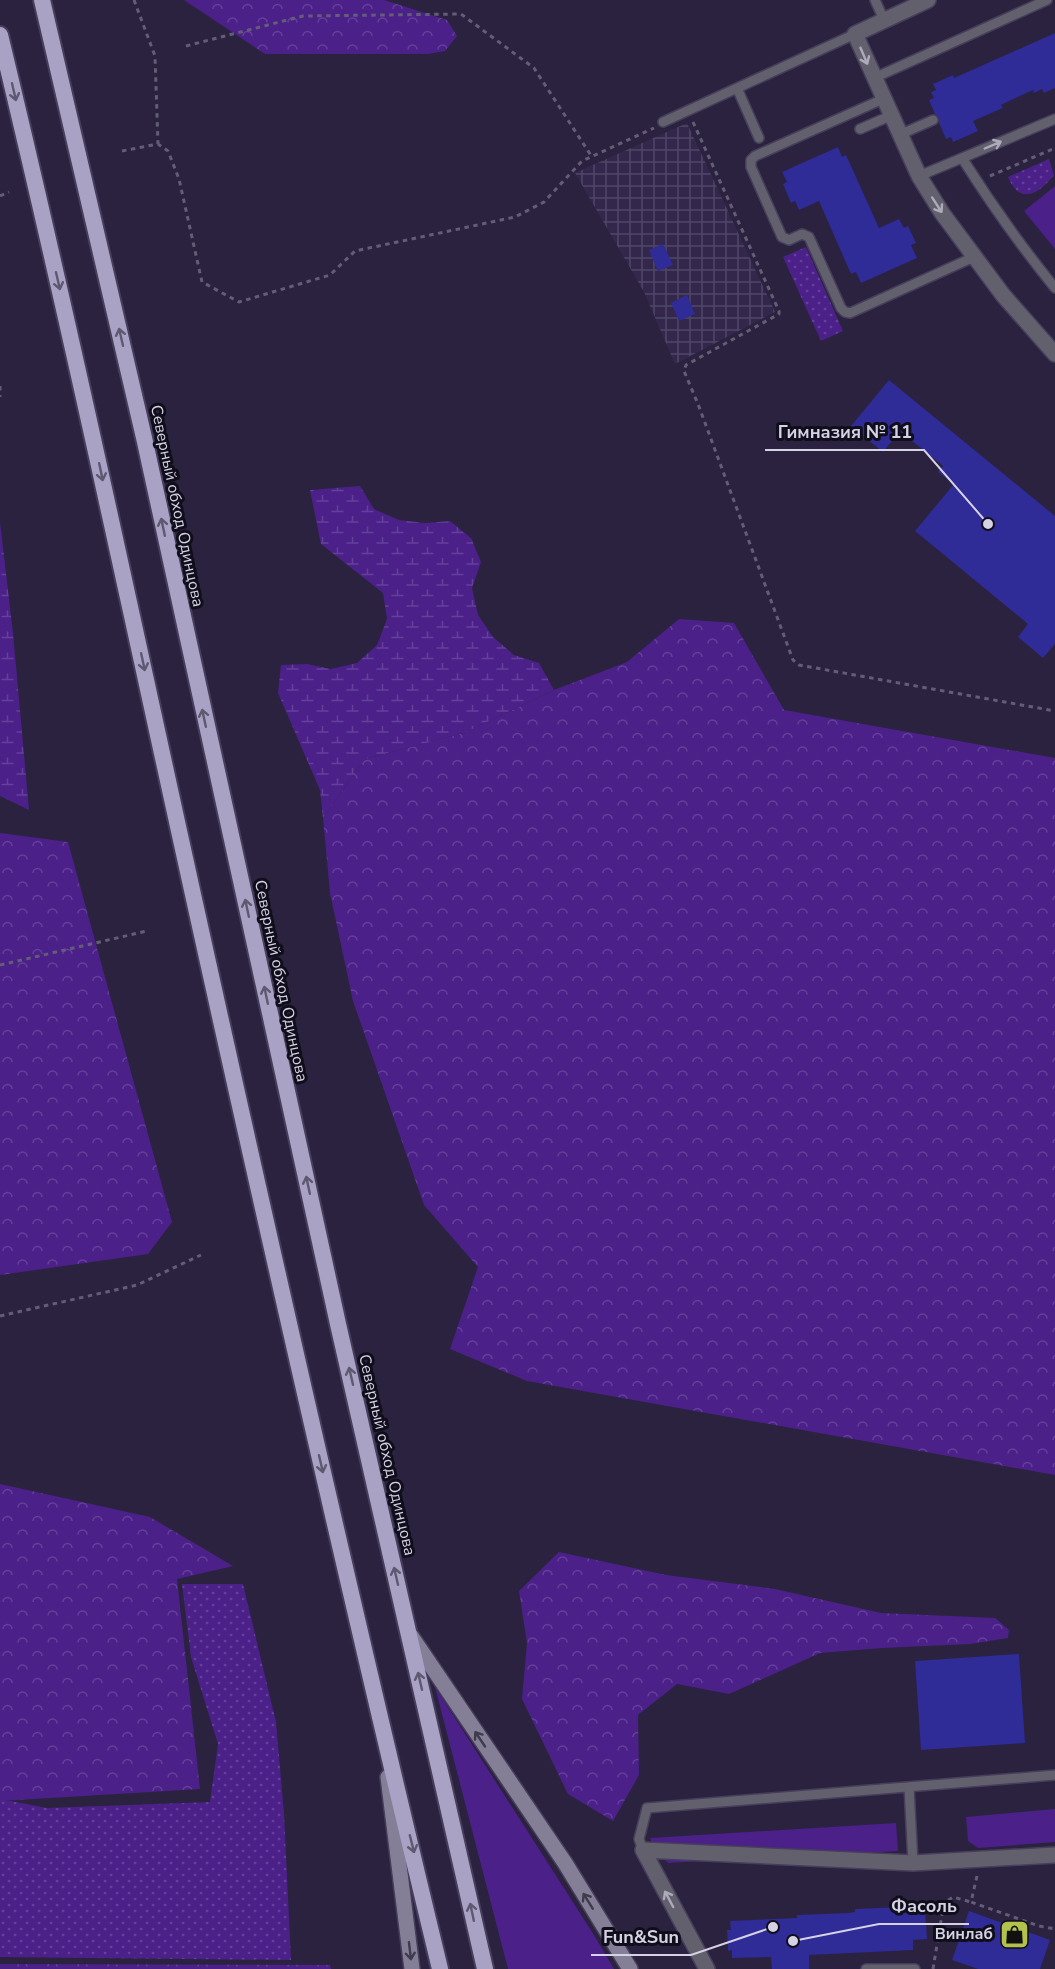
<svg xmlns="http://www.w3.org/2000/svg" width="1055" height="1969" font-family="'Nunito Sans',sans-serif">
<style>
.industrial{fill:url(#industrial-grid)}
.grass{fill:#4b2089}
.forest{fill:url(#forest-crowns)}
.wetland{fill:url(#wetland-marsh)}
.park{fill:url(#park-dots)}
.building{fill:#2f2b97}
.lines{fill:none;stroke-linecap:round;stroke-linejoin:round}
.service-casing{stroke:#463e5a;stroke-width:12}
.minor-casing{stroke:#463e5a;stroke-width:18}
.secondary-casing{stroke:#463e5a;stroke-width:18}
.trunk-casing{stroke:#463e5a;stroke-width:20}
.path{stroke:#635d76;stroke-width:3;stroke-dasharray:4.5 4.5;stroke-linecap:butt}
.service{stroke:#63606e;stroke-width:9}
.minor{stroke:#63606e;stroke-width:15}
.secondary{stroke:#847f97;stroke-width:15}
.trunk{stroke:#aaa2c4;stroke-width:16}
.oneway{stroke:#aeaabb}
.oneway2{stroke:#5e5870}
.oneway3{stroke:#3f3b4d}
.labels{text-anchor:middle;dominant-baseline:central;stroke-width:6;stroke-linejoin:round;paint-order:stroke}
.street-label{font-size:16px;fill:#d6d2e5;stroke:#110e1b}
.poi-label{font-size:16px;font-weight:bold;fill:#d6d2e5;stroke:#110e1b;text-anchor:end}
.leader{fill:none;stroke:#d6d2e5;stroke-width:2}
.callout-dot{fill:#d6d2e5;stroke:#110e1b;stroke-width:2}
.callout-label{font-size:18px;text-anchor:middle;font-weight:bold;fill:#d6d2e5;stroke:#110e1b;stroke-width:6;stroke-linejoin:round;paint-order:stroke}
</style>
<defs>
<pattern id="industrial-grid" width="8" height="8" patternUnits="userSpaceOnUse" patternTransform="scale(1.5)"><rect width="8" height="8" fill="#33284c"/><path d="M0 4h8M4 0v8" fill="none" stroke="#504666"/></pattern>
<pattern id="forest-crowns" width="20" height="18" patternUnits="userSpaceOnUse" patternTransform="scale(1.5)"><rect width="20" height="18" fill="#4b2089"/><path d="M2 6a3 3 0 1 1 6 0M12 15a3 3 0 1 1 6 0" fill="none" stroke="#64409a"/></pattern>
<pattern id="wetland-marsh" width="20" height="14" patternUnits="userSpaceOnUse" patternTransform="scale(1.5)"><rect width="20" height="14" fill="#4b2089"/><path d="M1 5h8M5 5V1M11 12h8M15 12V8" fill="none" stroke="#64409a"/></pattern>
<pattern id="park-dots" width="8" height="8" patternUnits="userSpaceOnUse" patternTransform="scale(1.5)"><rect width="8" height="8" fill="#4b2089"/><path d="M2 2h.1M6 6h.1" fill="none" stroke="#64409a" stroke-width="1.8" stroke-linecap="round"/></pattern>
</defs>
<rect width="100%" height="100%" fill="#2a223f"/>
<!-- industrial -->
<path class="industrial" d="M687,123L775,312L675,364L644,292L575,173Z"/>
<!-- grass -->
<path class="grass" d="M1055,186V249L1024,211Z
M435,1687L594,1935L614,1969H508Z
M1055,1809V1842L978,1848L968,1841L966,1817Z
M896,1823L898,1851L668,1863L654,1848L650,1838Z"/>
<!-- forest -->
<path class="forest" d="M184,0H384L447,20L457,36L445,51L428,54H265Z
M679,619L734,623L784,710L1055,758V1475L527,1381L450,1349L478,1267L424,1205L353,1001L330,893L323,818L365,759L464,733L554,690L627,662Z
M0,833L68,842L172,1222L148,1254L0,1275Z
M0,1484L150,1517L233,1566L177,1579L200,1789L0,1801Z
M559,1552L666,1575L775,1589L881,1613L995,1618L1009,1630L1008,1638L970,1644L882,1648L820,1653L729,1694L677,1684L638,1715L639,1775L613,1821L568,1794L522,1699L527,1643L519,1591Z
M0,1964L330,1965L331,1969H0Z"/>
<!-- wetland -->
<path class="wetland" d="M360,486L374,509L399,520L425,523L450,521L471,538L481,562L472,588L478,615L493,637L514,655L539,663L554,690L464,733L365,759L323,818L320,790L278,693L281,665L307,664L331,669L357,663L377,645L387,619L383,593L321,544L310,490Z
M0,522L13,633L29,810L0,796Z"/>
<!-- park -->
<path class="park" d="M1049,159L1054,175C1039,194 1020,206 1008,177Z
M806,247L843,331L821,341L783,257Z
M182,1584H243L276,1722L284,1814L291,1960L0,1957V1799L47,1808L210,1802L218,1744L191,1657Z"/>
<!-- building -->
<path class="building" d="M1055,33V88L1044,93L1042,89L1034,93L1033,90L1009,101L1001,105L1003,108L973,121L978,131L953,142L951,137L946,139L939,123V118L935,114L929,100L934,98L931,92L936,90L933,84L953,75L954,78Z
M838,147L842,157L846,155L879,228L899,219L904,228L908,226L916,243L911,245L917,258L861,283L856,272L851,274L819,201L799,210L795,201L791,203L783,184L787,182L782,172Z
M663,244L673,265L658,271L649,250Z
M687,295L695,314L679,321L671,303Z
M889,380L1055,516V644L1043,658L1018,637L1028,624L915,531L954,484L938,472L943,466L900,431L883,452L851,426Z
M1019,1654L1025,1743L921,1750L915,1661Z
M900,1907V1910L925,1911L927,1939L913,1940V1950L809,1955V1969H772L771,1957L732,1958V1950L728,1951L727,1930H731L730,1921L797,1918V1915L848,1913L855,1912V1909Z
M969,1911L1050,1940L1040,1969H978L952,1960Z"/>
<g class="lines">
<defs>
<path id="service" d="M875,0L884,20
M874,78L1047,0
M737,88L759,138
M883,99L755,156L751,160V167L782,237L789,240L802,234L809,237L841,308L845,312L850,313L974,257
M663,122L855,34
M860,129L890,116
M899,135L933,120
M962,158C991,204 1021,246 1055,288
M919,176L1055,119
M909,1787L913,1863
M643,1850L639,1839L647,1808L1055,1775
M866,1969H915"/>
<path id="minor" d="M928,0L855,34L919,176L942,213L1003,295L1055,354
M643,1850L913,1863L1055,1855
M643,1850L707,1969"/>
<path id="secondary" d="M411,1636L565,1863L630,1969
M388,1777L412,1969"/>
<path id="trunk" d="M42,0L145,442L338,1324L485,1969
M0,35C56,267 107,501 158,735C248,1147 341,1559 440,1969"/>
</defs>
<!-- service casing -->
<use href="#service" class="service-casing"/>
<!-- minor casing -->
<use href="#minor" class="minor-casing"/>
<!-- secondary casing -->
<use href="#secondary" class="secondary-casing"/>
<!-- trunk casing -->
<use href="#trunk" class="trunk-casing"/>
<!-- path -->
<path class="path" d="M134,0L155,56L158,144
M186,46L303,16L461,14L534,68L592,157
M693,122L779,311V314L686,365L684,371L698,404L793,660L799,665L1055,711
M122,151L158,144L168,151L179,179L202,282L239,302L330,275L355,251L515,217L544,202L582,161L654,128
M990,176L1055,148
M0,196L9,192
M0,386V397
M0,965L147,931
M0,1316L137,1285L201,1255
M977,1876L971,1902L1039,1926L1055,1929
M933,1969L944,1903L953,1897L971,1902"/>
<!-- service -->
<use href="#service" class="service"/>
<!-- minor -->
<use href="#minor" class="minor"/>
<!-- secondary -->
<use href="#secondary" class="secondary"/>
<!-- trunk -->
<use href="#trunk" class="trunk"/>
</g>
<!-- one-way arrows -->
<defs><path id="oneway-shaft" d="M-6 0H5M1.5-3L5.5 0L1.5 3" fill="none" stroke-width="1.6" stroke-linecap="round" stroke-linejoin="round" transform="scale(1.5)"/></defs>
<g class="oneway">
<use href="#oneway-shaft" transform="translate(864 56) rotate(67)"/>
<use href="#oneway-shaft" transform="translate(993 145) rotate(-23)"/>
<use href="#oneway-shaft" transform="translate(937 205) rotate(57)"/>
<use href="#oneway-shaft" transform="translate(669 1899) rotate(-118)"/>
</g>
<g class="oneway2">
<use href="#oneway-shaft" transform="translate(14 92) rotate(77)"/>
<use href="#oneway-shaft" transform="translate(58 281) rotate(77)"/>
<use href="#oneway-shaft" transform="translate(121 337) rotate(-103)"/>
<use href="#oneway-shaft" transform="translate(101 472) rotate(78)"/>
<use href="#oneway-shaft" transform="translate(163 527) rotate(-102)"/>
<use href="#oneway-shaft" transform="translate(143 662) rotate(78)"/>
<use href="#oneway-shaft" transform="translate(204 718) rotate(-102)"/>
<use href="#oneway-shaft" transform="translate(247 908) rotate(-102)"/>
<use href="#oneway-shaft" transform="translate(266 995) rotate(-102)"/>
<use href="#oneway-shaft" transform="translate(308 1185) rotate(-102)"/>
<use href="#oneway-shaft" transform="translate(351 1376) rotate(-103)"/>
<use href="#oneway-shaft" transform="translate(321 1464) rotate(77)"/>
<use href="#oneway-shaft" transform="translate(396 1576) rotate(-103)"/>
<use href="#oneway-shaft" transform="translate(420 1681) rotate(-103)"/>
<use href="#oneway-shaft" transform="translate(412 1844) rotate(76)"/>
<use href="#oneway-shaft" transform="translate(472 1912) rotate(-102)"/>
</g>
<g class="oneway3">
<use href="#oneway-shaft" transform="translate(480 1739) rotate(-124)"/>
<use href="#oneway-shaft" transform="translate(588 1901) rotate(-122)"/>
<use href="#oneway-shaft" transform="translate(410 1951) rotate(83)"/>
</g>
<!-- icons -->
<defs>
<symbol id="shop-square" viewBox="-11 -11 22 22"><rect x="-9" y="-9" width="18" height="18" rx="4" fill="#b3c24b" stroke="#110e1b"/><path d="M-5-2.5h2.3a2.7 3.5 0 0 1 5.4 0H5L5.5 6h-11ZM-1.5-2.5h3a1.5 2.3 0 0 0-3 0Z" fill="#111"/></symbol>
</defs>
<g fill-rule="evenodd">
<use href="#shop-square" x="998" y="1918" width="33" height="33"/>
</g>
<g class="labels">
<!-- street labels -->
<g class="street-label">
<text transform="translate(177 506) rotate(78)">Северный обход Одинцова</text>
<text transform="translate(281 981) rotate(78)">Северный обход Одинцова</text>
<text transform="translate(387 1455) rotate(77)">Северный обход Одинцова</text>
</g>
<!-- poi labels -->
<g class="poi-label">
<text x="993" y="1934">Винлаб</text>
</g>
</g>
<!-- callouts -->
<path class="leader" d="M988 524L924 450H765M793 1941L879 1924H969M773 1927L691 1955H591"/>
<g class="callout-dot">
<circle cx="988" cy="524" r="6"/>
<circle cx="793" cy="1941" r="6"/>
<circle cx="773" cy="1927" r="6"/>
</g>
<g class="callout-label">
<text x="845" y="438">Гимназия № 11</text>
<text x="924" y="1912">Фасоль</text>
<text x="641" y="1943">Fun&amp;Sun</text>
</g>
</svg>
